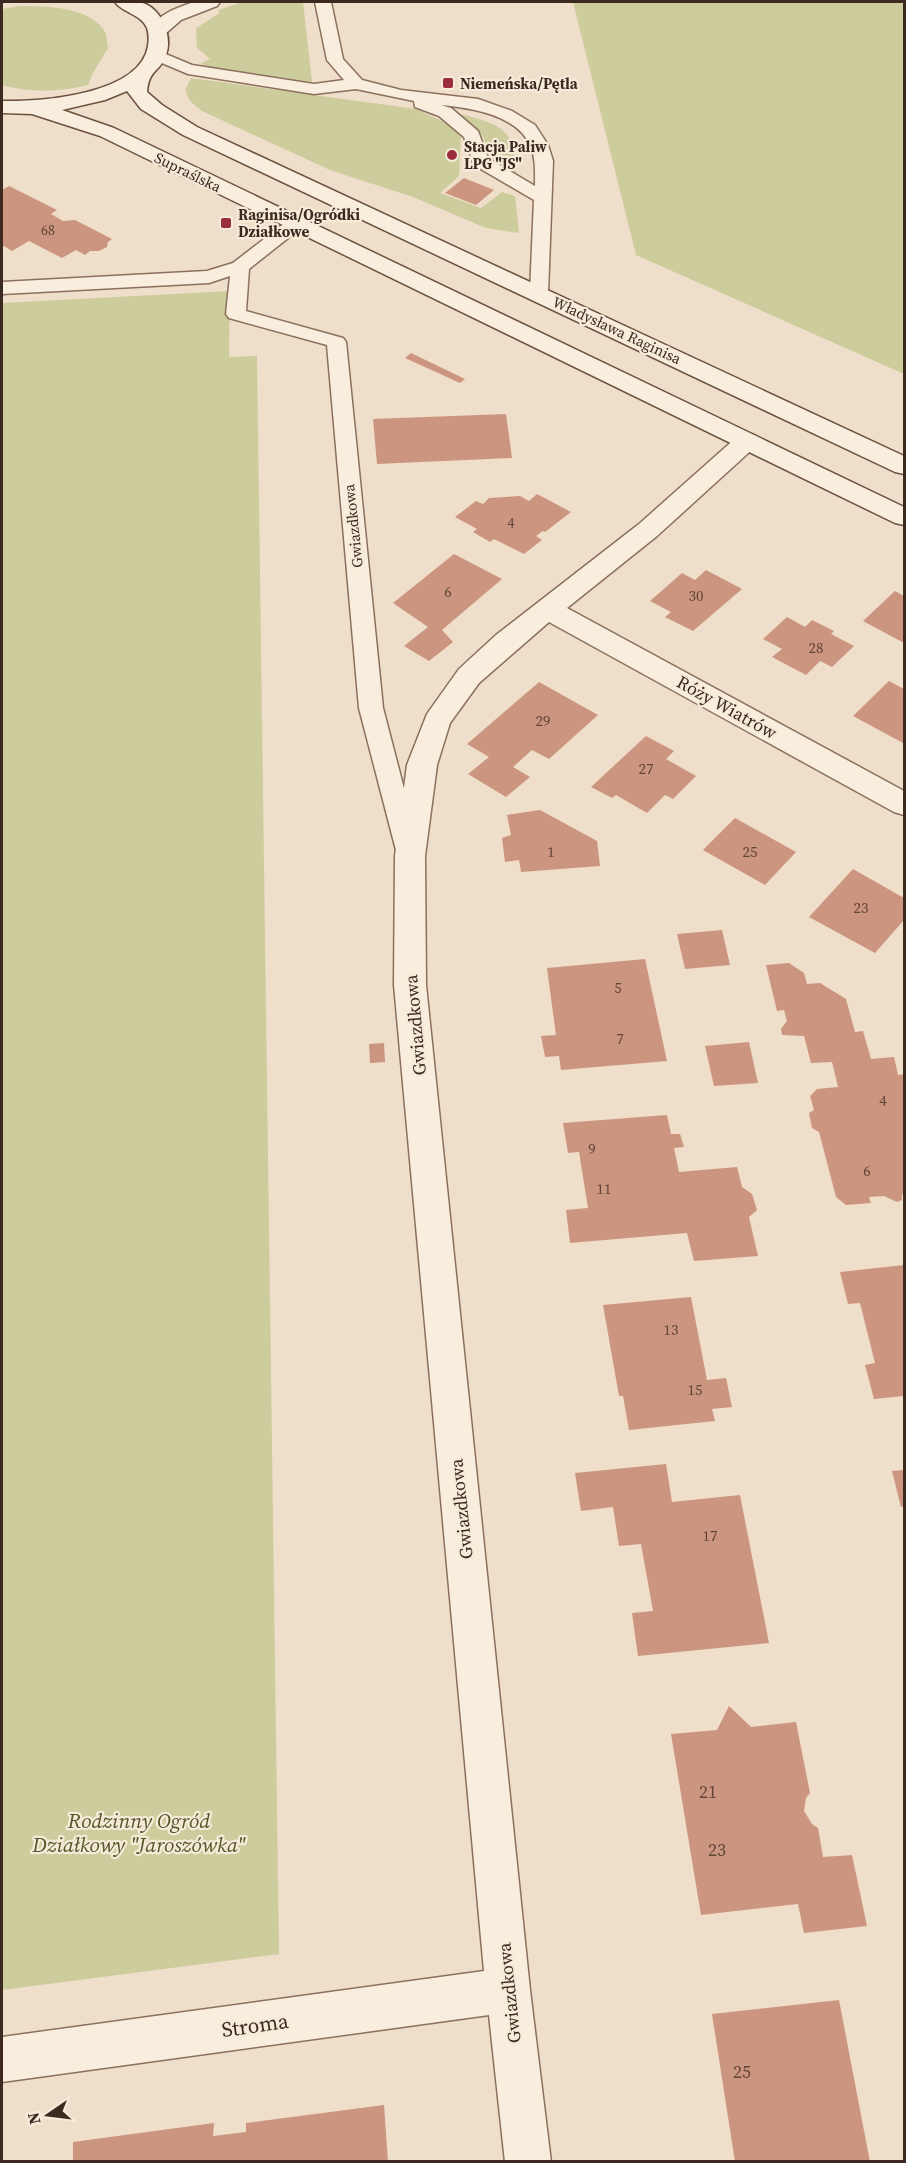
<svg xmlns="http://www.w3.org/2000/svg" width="906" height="2163" font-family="'Source Serif 4',serif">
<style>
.green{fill:#cdcc9c}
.building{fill:#cc957f}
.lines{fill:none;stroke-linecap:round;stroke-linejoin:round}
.service-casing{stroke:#8b705d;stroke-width:3}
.minor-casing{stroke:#8b705d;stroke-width:3}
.secondary-casing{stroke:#6d5140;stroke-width:3}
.service{fill:#f9eddd;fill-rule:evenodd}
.minor{fill:#f9eddd;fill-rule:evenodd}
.secondary{fill:#f9eddd;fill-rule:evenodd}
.poi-dot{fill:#9a2e3d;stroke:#f6ead9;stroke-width:2}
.labels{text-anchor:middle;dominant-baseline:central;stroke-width:4.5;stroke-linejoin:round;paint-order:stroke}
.far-number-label{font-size:14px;fill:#604538}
.far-poi-label{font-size:15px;font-weight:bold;fill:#3c2a21;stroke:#f6ead9;text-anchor:start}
.far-street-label{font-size:15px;fill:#3c2a21;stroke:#f6ead9}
.number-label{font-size:15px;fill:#604538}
.street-label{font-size:18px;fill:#3c2a21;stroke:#f6ead9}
.near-number-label{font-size:18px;fill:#604538}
.near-park-label{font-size:21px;font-style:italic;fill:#535828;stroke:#f6ead9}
.near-street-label{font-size:21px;fill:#3c2a21;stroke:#f6ead9}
</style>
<rect width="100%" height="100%" fill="#efdec9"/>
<!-- green -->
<path class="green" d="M243,2H303L312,82L232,72L200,64L210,59L197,48L196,28L220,13L218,10Z
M573,2H904V374L636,255Z
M19,6C44,6 93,6 106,34C107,38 107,44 108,48L93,73L88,85C59,92 31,93 2,85V9Z
M191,78L416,109L450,125L461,134L459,176L440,193L481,208L502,192L515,196L519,233L486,228L413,197L330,170L202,111L190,101L185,90Z
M461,114C503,125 516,130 516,176L493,159L482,135Z
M230,291L229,357L257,356L279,1954L2,1990V303Z"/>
<!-- building -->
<path class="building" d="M464,178L494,190L476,205L445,193Z
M9,186L57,210L51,214L63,221L75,220L112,239L108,242L107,247L99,251H90L85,255L76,250L62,258L29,241L12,251L2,245V190Z
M411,353L465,379L460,383L405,358Z
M506,414L512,458L377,464L373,419Z
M537,494L571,512L545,532L543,531L536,536L542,540L524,554L494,539L490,542L473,532L477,529L455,517L476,501L483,504L489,498L520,496L529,501Z
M454,554L502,579L442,630L453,642L429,661L404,646L428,627L393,603Z
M706,570L742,589L693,631L665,617L671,612L650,601L682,573L695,580Z
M895,591L904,596V643L863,621Z
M787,617L805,627L812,620L834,631L831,634L854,646L832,667L820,661L806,675L772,657L782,649L763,639Z
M889,681L904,689L903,743L853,716Z
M539,682L598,715L549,759L532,750L513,767L530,777L506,797L468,774L489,757L467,744Z
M646,736L674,751L666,759L696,776L673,799L665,795L647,813L616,795L612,798L591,787Z
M540,810L597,841L600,866L521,872L519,860L505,862L502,838L511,835L507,815Z
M735,818L796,852L765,885L703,850Z
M853,869L904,898V920L875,953L809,917Z
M722,930L730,965L685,969L677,934Z
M645,959L667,1061L561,1070L559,1056L545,1057L541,1036L556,1035L547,968Z
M789,963L804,973L807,984L820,983L846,999L855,1032L863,1031L871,1059L894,1057L898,1075L904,1074V1194H902V1200L897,1202L884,1196L869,1197L871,1203L846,1205L836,1197L819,1132L812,1128L809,1113L814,1110L810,1096L817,1089L838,1087L832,1062L811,1063L804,1036L782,1035L781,1029L787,1021L784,1010L777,1011L766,965Z
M749,1042L758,1083L714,1086L705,1046Z
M384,1043L385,1062L370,1063L369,1044Z
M667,1115L671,1134H680L684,1147L674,1148L679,1172L737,1167L742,1187L752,1194L757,1210L749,1217L758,1256L694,1261L687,1233L570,1243L566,1210L588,1208L579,1152L568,1153L563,1123Z
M904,1265V1396L874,1399L865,1365L875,1363L860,1303L848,1304L840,1272Z
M691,1297L707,1380L726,1378L732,1407L712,1409L715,1421L629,1430L623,1396H619L603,1305Z
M666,1464L672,1502L740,1495L769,1643L638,1656L632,1613L653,1611L641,1544L619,1546L613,1507L581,1511L575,1473Z
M904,1470V1506L901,1507L892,1471Z
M729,1706L751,1727L796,1722L810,1793L806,1798L804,1811L812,1824L818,1828L823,1857L852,1855L867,1926L804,1933L798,1904L701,1915L671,1734L717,1730Z
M839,2000L870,2162H735L712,2014Z
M384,2105L388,2162H73V2142L214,2123L213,2136L246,2132V2123Z"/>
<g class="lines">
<defs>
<path id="service" d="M315,2H331L343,59L362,80L401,90L478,99L512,111L535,125L548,145L553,161L548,293L546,297H532L530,293L534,200L474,165L464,137L439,116L415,107L414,101L356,89L314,94L188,74L150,58L148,55L156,50L192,65L314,84L344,80L327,60ZM441,105C470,108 516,114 530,145C536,158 535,171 535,186L488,158L478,131L451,108Z
M296,218L302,219L305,223L302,227L249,269L246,311L343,338L346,342L383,708L421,854L418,861L409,863L400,861L397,854L359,708L327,345L229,318L226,314L230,276L209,283L2,294V282L207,271L233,263L290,219Z"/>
<path id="minor" d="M194,2H220L217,6L181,20L165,34H151L148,30C159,14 176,8 194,2Z
M747,433L756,436L759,441L756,446L657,536L567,608L904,791V815L894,812L549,622L479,683L450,723L437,765L425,856L426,985L530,1990L551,2162H505L489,2015L2,2082V2037L484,1971L394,985L395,856L407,765L427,714L459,669L496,635L639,524L738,436Z"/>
<path id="secondary" d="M115,2C122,1 132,0 139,2C161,6 173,36 166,55C160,73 149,68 147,92L162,105L197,127L904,456V474L895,472L183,135L141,109L127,91L105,100L62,110L114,128L904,507V525L895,523L100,136L32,114L2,113V101C40,102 140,95 148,46C149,39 149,34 147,28C141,14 123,13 115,2Z"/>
</defs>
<!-- service casing -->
<use href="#service" class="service-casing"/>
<!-- minor casing -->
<use href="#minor" class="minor-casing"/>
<!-- secondary casing -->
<use href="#secondary" class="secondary-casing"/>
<!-- service -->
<use href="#service" class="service"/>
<!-- minor -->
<use href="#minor" class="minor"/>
<!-- secondary -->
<use href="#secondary" class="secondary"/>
</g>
<!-- markers -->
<g class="poi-dot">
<rect x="442" y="77" width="12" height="12" rx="3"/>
<circle cx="452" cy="155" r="6"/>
<rect x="220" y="217" width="12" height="12" rx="3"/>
</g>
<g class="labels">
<!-- far-number labels -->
<g class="far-number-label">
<text x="48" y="230">68</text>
<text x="511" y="523">4</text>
</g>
<!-- far-poi labels -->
<g class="far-poi-label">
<text x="460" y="83">Niemeńska/Pętla</text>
<text x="464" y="146">Stacja Paliw<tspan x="464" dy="17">LPG "JS"</tspan></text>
<text x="238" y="214">Raginisa/Ogródki<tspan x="238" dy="17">Działkowe</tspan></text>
</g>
<!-- far-street labels -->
<g class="far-street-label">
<text transform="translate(188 172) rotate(26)">Supraślska</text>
<text transform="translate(617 330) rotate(25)">Władysława Raginisa</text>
<text transform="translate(353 526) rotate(-96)">Gwiazdkowa</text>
</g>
<!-- number labels -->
<g class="number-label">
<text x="448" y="591">6</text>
<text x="696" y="595">30</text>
<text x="816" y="647">28</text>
<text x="543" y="720">29</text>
<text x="646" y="768">27</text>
<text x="551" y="851">1</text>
<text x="750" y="851">25</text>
<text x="861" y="907">23</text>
<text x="618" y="987">5</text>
<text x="620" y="1038">7</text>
<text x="883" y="1100">4</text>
<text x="592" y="1148">9</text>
<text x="867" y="1170">6</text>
<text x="604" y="1188">11</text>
<text x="671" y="1329">13</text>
<text x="695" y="1389">15</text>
<text x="710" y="1535">17</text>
</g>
<!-- street labels -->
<g class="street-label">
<text transform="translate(727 707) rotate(29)">Róży Wiatrów</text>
<text transform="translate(415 1025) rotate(-95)">Gwiazdkowa</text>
<text transform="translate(461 1509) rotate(-96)">Gwiazdkowa</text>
<text transform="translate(509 1993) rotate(-96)">Gwiazdkowa</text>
</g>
<!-- near-number labels -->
<g class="near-number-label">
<text x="708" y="1791">21</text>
<text x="717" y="1849">23</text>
<text x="742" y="2071">25</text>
</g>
<!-- near-park labels -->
<g class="near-park-label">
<text x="139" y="1820">Rodzinny Ogród<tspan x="139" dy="24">Działkowy "Jaroszówka"</tspan></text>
</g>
<!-- near-street labels -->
<g class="near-street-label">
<text transform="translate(255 2025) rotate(-8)">Stroma</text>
</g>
</g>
<!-- border -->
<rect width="906" height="2163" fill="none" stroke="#3c2a21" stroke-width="6"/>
<!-- north arrow -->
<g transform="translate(48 2115) rotate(256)" stroke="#f6ead9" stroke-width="4.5" paint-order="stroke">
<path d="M0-4.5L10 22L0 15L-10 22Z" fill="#3c2a21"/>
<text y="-9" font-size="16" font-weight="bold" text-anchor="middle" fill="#3c2a21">N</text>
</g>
</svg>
